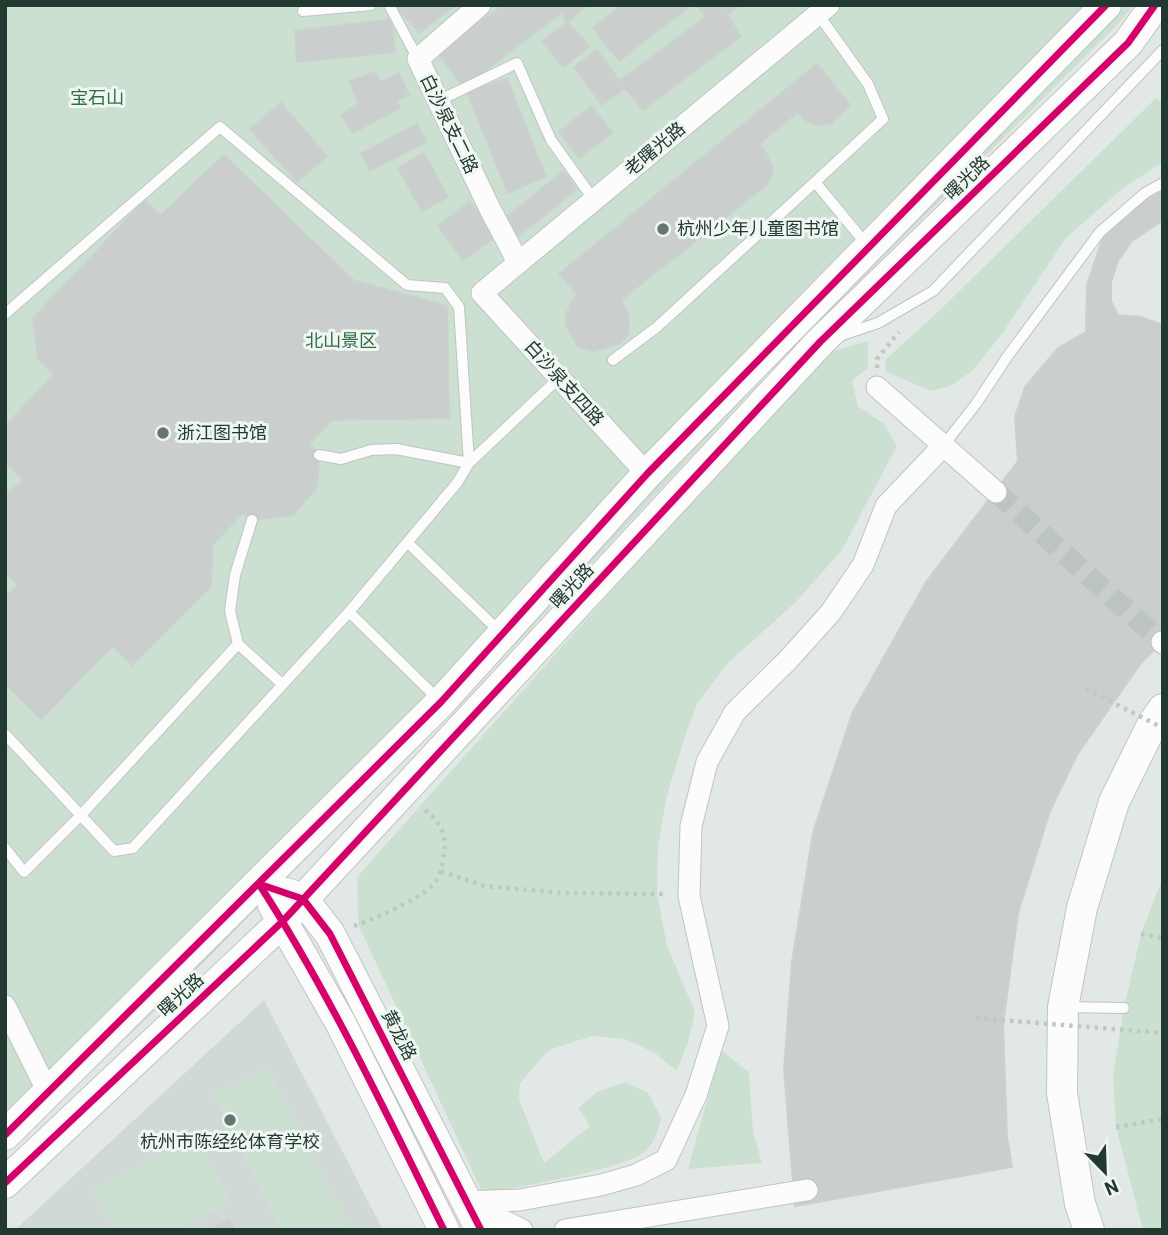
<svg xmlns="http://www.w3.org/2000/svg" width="1168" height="1235" font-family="Barlow,'Noto Sans SC',sans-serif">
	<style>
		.built { fill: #d0d9d5 }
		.green { fill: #cce0d2 }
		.building { fill: #cacfcd; stroke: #cbd1ce; stroke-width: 2 }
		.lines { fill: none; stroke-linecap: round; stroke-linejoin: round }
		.street-tunnel { stroke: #bcc5c1; stroke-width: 21; stroke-dasharray: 21 10; stroke-linecap: butt }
		.lane-casing { stroke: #bfc4c2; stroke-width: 12 }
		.street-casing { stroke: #bfc4c2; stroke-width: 23 }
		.secondary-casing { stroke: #bfc5c2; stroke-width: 32 }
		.path { stroke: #c0c8c4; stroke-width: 4.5; stroke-dasharray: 3.5 5; stroke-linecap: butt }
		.lane { stroke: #fbfcfb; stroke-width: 10 }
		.street { stroke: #fbfcfb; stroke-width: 21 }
		.secondary { stroke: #fbfcfb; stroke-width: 30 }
		.path-bridge { stroke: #c0c8c4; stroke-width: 4.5; stroke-dasharray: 3.5 5; stroke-linecap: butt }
		.cycleway-casing { stroke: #f0f7f3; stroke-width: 11 }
		.cycleway { stroke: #d6006c; stroke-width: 7 }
		.poi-dot { fill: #657671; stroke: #f0f7f3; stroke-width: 2.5 }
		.labels { text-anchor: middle; stroke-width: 6; stroke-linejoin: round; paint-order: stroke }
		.park-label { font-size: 18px; fill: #2f6e45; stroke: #f0f7f3 }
		.street-label { font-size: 18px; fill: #223932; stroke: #f0f7f3 }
		.poi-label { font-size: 18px; fill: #223932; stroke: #f0f7f3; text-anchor: start }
	</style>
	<rect width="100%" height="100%" fill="#e2e8e5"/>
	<path class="built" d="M264 1000 383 1230H15Z"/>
	<path class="green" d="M5 5H1133L1120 22 783 357 523 637 169 998 5 1150Z
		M1156 98 1163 103V162L1122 189 1066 238 1002 334 973 370 953 385 931 391 886 372 885 360 939 311Z
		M868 341V368L852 381 858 406 884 424 897 446 842 550 796 602 728 663 698 702 684 739 666 799 658 847 657 893 667 946 695 1012 688 1042 677 1071 655 1053 625 1039 592 1036 549 1050 520 1083 519 1099 544 1163 590 1126 578 1108 597 1092 625 1082 648 1093 661 1118C658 1131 655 1142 645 1151 625 1170 515 1187 483 1194L358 924 357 877 821 355Z
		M1163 877V1230H1143L1116 1127 1113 1076 1124 1008 1141 934Z
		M721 1050 749 1072 753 1133 762 1163 688 1169Z
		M268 1067 352 1230H282L213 1095Z
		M195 1135 231 1202 178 1230H112L91 1191Z"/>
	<path class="building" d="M395 5H455L419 33Z
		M504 5H557L562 12 464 87 438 53Z
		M557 5H588L567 22Z
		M622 5H691L619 61 593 28Z
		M697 5H740L727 15 721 6 706 17Z
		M721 6 741 36 643 110 619 81Z
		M391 19 395 52 297 62 295 31Z
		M567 22 590 46 563 67 542 41Z
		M597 50 625 88 602 105 574 67Z
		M817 64 850 105 832 123 817 126 806 121 798 112 759 144 766 153 771 164 773 173 768 184 621 300 629 315V333L621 343 594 351 578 347 566 326V315L572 300 578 295 559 274Z
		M375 72 380 82 399 73 409 95 397 101 400 108 353 133 341 115 358 103 350 81Z
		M507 78 546 177 508 193 467 93Z
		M281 103 327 156 297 182 250 129Z
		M592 106 613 133 579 158 559 132Z
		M417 124 426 142 370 171 361 154Z
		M424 153 448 197 422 211 398 168Z
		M224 155 353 280 447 306 449 418 332 420 309 444 319 455 317 487 293 515 252 520 243 513 213 544 211 586 132 665 113 646 41 719 5 683V598L18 585 5 572V496L23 480 8 464V423L54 375 38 359 33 318 145 200 160 216Z
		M563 171 577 189 517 237 503 220Z
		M1159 193H1163V220L1132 241 1118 261 1111 282V301L1118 315 1141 317 1163 325V641L1141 663 1077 755 1050 811 1018 913 1003 1025 1007 1137 1012 1167 795 1206 784 1070 792 962 813 833 852 714 926 582 1018 461 1015 417 1025 387 1058 348 1086 332 1087 285 1102 240 1118 221 1140 204Z
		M470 202 496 237 463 260 438 226Z
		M229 1220 235 1230H210Z"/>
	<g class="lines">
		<path class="street-tunnel" d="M996 492 1162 642"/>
		<defs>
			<path id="lane" d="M389 5 418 59
				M303 11 371 5
				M818 14 868 84 883 119 815 182 867 245
				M438 101 517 63 551 140 594 200
				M5 314 220 127 407 285 445 288 459 307 469 463 457 483 349 612 133 848 114 851 5 734
				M839 336 878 323 933 291 1163 50
				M613 360 657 327 815 182
				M943 446 976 404 1007 357 1100 232 1145 193 1163 183
				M319 455 341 459 371 450 396 449 469 463 559 378
				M408 543 501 633
				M349 612 439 700
				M238 644 230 611 235 575 252 520
				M5 848 24 872 81 815 238 644 282 684
				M1064 1007 1124 1008"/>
			<path id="street" d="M480 5 418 59 490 209 518 262
				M877 387 996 492
				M647 474 482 293 829 5
				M1162 642 1163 643
				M5 1006 49 1094
				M466 1202 520 1200 601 1185 636 1175 666 1160 696 1095 718 1026 689 896 691 826 707 762 735 712 788 660 831 612 863 565 886 506 943 446
				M468 1203 522 1230
				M565 1230 807 1190"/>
			<path id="secondary" d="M286 893 303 899 330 934 481 1230
				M273 905 340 1022 444 1230
				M5 1135 441 702 647 474 1106 5
				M5 1183 283 921 820 342 1128 43 1155 5
				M1089 1230 1080 1204 1062 1093 1063 1007 1082 908 1114 802 1153 723 1163 709"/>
		</defs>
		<use href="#lane" class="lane-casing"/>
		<use href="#street" class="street-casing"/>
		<use href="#secondary" class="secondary-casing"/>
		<path class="path" d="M877 368V359L899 332
			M441 871 484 886 564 893 667 894
			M354 926C378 917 414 902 433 885 439 878 442 869 443 860 448 835 442 824 423 808
			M1141 934 1163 938
			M1116 1127 1163 1119"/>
		<use href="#lane" class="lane"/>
		<use href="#street" class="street"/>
		<use href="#secondary" class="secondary"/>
		<path class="path-bridge" d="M1086 689 1163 728
			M976 1018 1163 1033"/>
		<defs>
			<path id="cycleway" d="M259 884 303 899 330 934 481 1230
				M259 884C330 994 386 1113 444 1230
				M5 1135 441 702 647 474 1106 5
				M5 1183 283 921 820 342 1128 43 1155 5"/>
		</defs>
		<use href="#cycleway" class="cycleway-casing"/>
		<use href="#cycleway" class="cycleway"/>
	</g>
	<g class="poi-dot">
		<circle cx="663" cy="229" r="7"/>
		<circle cx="163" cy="433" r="7"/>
		<circle cx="230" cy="1120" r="7"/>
	</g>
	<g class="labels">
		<g class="park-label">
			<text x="97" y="104">宝石山</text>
			<text x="341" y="347">北山景区</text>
		</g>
		<g class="street-label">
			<text transform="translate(449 124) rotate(64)" y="6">白沙泉支二路</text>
			<text transform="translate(655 149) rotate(-40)" y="6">老曙光路</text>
			<text transform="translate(967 178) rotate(-44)" y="6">曙光路</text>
			<text transform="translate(564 383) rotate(48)" y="6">白沙泉支四路</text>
			<text transform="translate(572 586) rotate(-47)" y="6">曙光路</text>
			<text transform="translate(181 995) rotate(-43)" y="6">曙光路</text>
			<text transform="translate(399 1035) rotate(63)" y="6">黄龙路</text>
		</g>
		<g class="poi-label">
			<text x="677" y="235">杭州少年儿童图书馆</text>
			<text x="177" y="439">浙江图书馆</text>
			<text x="230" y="1148" text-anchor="middle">杭州市陈经纶体育学校</text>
		</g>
	</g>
	<rect width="1168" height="1235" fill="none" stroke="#223932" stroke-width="14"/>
	<g transform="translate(1105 1172) rotate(157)" stroke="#f0f7f3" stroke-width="5" paint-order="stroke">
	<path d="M0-5L12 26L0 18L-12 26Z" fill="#223932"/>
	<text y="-10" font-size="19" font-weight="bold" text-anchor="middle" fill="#223932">N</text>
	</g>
</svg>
